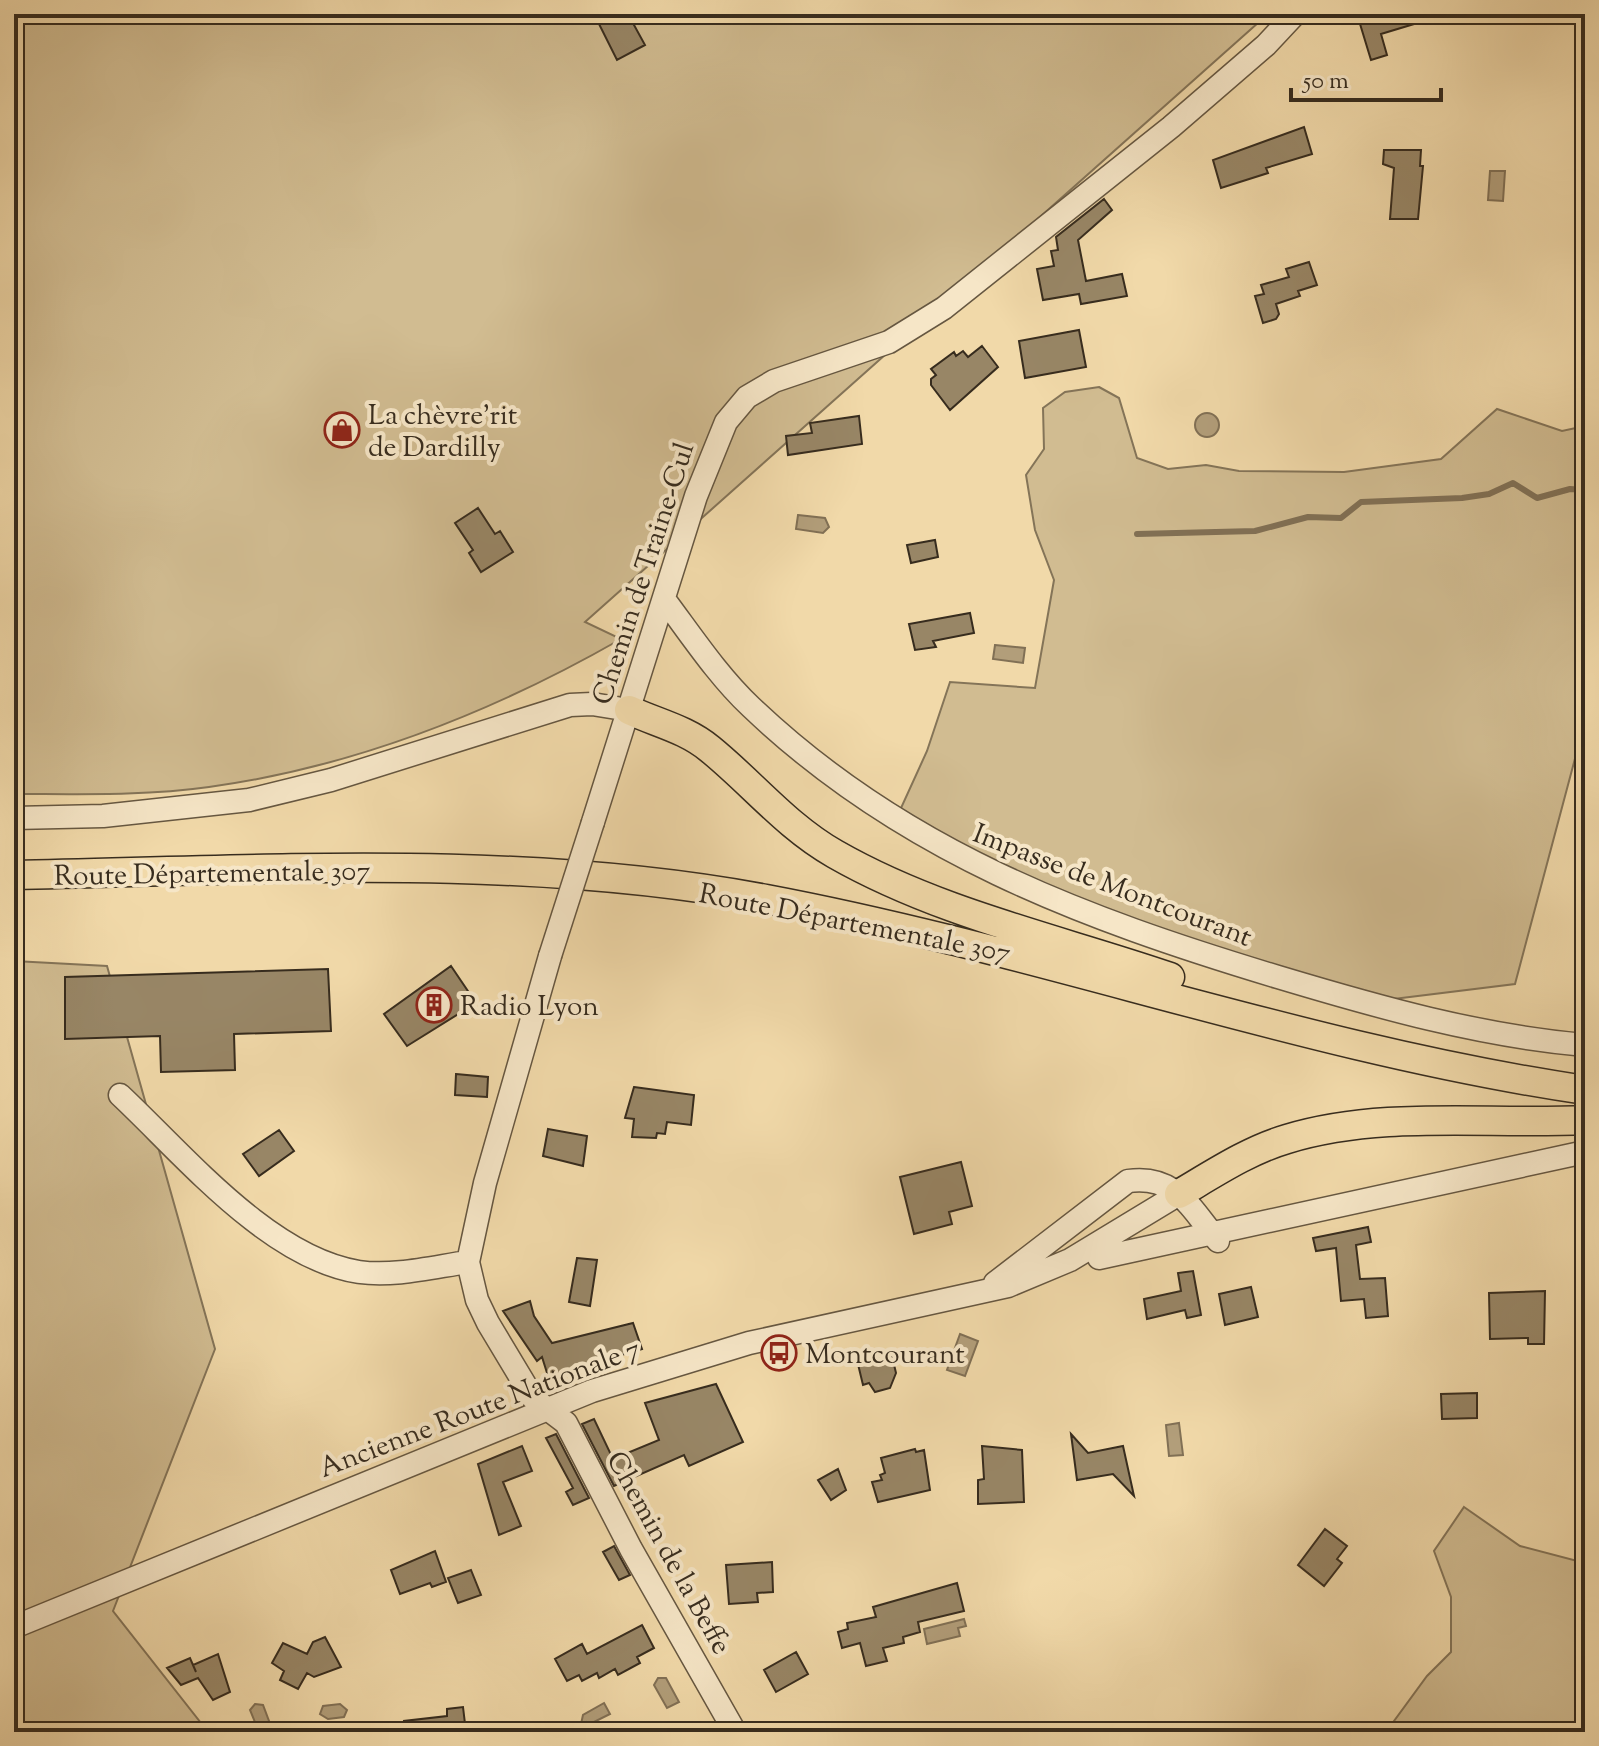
<svg xmlns="http://www.w3.org/2000/svg" width="1599" height="1746" font-family="'Sorts Mill Goudy',serif">
	<style>
		.green { fill: #d1bc91; stroke: #847458; stroke-width: 2 }
		.water { fill: #b29e7a; stroke: #817055; stroke-width: 2 }
		.lines { fill: none; stroke-linecap: round; stroke-linejoin: round }
		.stream { stroke: #817055; stroke-width: 6 }
		.building { fill: #988666; stroke: #372c1e; stroke-width: 2 }
		.minor-casing { stroke: #665741; stroke-width: 25 }
		.major-casing { stroke: #372c1e; stroke-width: 31 }
		.minor { stroke: #f6e6c7; stroke-width: 22 }
		.major { stroke: #f1d9a9; stroke-width: 28 }
		.minor-bridge-casing { stroke: #665741; stroke-width: 25; stroke-linecap: butt }
		.minor-bridge { stroke: #f6e6c7; stroke-width: 22 }
		.labels { text-anchor: middle; stroke-width: 8; stroke-linejoin: round; paint-order: stroke }
		.poi-label { font-size: 28px; fill: #372c1e; stroke: #f6e6c7; text-anchor: start }
		.street-label { font-size: 28px; fill: #372c1e; stroke: #f6e6c7 }
	</style>
	<rect width="100%" height="100%" fill="#f1d9a9"/>
	<filter id="stains"><feTurbulence type="fractalNoise" baseFrequency=".0025" numOctaves="4"/><feColorMatrix values="0 0 0 0 .2 0 0 0 0 .09 0 0 0 0 .02 0 0 0 .5 -.17"/></filter>
	<radialGradient id="worn" r=".72"><stop offset=".6" stop-color="#630" stop-opacity="0"/><stop offset="1" stop-color="#630" stop-opacity=".3"/></radialGradient>
	<path class="green" d="M14 14H1268L585 622 621 639C495 711 354 767 209 787 145 796 79 794 14 794Z
		M1099 387 1119 398 1137 458 1168 469 1206 465 1239 471 1344 472 1441 459 1497 409 1562 431 1585 426V721L1515 984 1361 1003 1141 932 896 819 927 751 950 682 1035 688 1054 580 1035 530 1026 475 1044 449 1043 408 1065 392Z
		M14 961 107 966 215 1349 113 1611 208 1732H14Z
		M1464 1507 1520 1546 1585 1563V1732H1386L1427 1676 1451 1652V1597L1434 1551Z"/>
	<path class="water" d="M1490 171H1505L1503 201 1488 200Z
		M1195 425a12 12 0 1 1 24 0a12 12 0 1 1-24 0Z
		M798 515 825 518 829 527 823 533 796 529Z
		M995 645 1025 648 1023 663 993 659Z
		M960 1334 978 1341 965 1376 947 1370Z
		M1179 1423 1183 1455 1169 1456 1166 1425Z
		M964 1619 966 1626 958 1628 960 1636 927 1644 924 1629Z
		M658 1678H666L679 1702 667 1708 654 1685Z
		M604 1703 610 1714 588 1725 586 1722 581 1724 583 1715Z
		M255 1704 263 1705 272 1729 259 1732 250 1710Z
		M340 1704 347 1710 344 1717 328 1719 320 1714 323 1706Z"/>
	<g class="lines">
		<path class="stream" d="M1137 534 1255 531 1308 517 1341 518 1361 502 1462 498 1489 494 1513 483 1537 498 1570 489 1585 490"/>
	</g>
	<path class="building" d="M619 14H628L645 45 617 60 599 24Z
		M1357 14H1433L1434 18 1381 34 1387 55 1371 60Z
		M1304 127 1312 154 1266 168 1268 173 1221 188 1213 160Z
		M1384 150H1421L1420 166H1423L1418 219H1390L1394 168 1383 164Z
		M1104 199 1112 210 1078 240 1086 281 1122 274 1127 296 1081 304 1079 294 1043 300 1037 269 1054 266 1051 251 1058 250 1056 237Z
		M1309 262 1317 285 1298 291 1300 296 1276 304 1279 314 1276 319 1263 323 1255 296 1264 294 1261 285 1289 277 1286 269Z
		M1079 330 1086 367 1025 378 1019 341Z
		M982 346 998 367 950 410 931 385V379L936 375 931 369 954 352 956 356 963 351 968 357Z
		M859 416 862 444 788 455 786 436 812 433 810 423Z
		M478 508 495 534 500 531 513 552 481 572 469 553 473 550 455 523Z
		M935 540 938 557 911 563 907 545Z
		M970 613 974 633 933 641 936 647 915 650 909 624Z
		M451 966 476 1003 407 1046 384 1014Z
		M328 969 331 1031 234 1034 235 1070 161 1072 160 1036 65 1039V977Z
		M456 1074 488 1077 487 1097 455 1095Z
		M634 1087 694 1095 691 1125 667 1122 665 1134 657 1133 656 1138 632 1137 634 1119 625 1118Z
		M548 1129 587 1136 583 1166 543 1156Z
		M279 1130 294 1151 259 1176 243 1154Z
		M961 1162 972 1206 949 1212 952 1224 914 1234 900 1177Z
		M1368 1227 1371 1242 1356 1245 1360 1279 1385 1278 1388 1316 1366 1318 1364 1299 1341 1301 1336 1248 1316 1251 1313 1238Z
		M577 1258 597 1260 590 1306 569 1302Z
		M1193 1271 1201 1315 1187 1318 1185 1310 1147 1319 1144 1299 1181 1291 1178 1273Z
		M1251 1287 1258 1317 1225 1325 1219 1294Z
		M1545 1291 1544 1344H1528V1338L1490 1339 1489 1293Z
		M530 1301 534 1316 552 1343 633 1323 642 1349 548 1376 542 1357 537 1361 503 1311Z
		M891 1352 896 1373 890 1388 875 1392 869 1383 863 1385 857 1360Z
		M716 1384 743 1442 689 1466 684 1455 614 1486 582 1424 594 1419 613 1459 659 1440 645 1403Z
		M1477 1393V1418L1442 1419 1441 1394Z
		M556 1434 589 1498 573 1505 566 1492 573 1488 546 1438Z
		M1071 1434 1088 1453 1123 1446 1134 1496 1113 1474 1077 1480Z
		M522 1446 532 1471 503 1482 521 1526 499 1535 478 1464Z
		M982 1446 1022 1450 1024 1502 978 1504V1480L984 1479Z
		M915 1449 916 1452 924 1450 930 1490 878 1502 872 1482 882 1480 880 1475 885 1473 881 1458Z
		M838 1469 846 1490 831 1500 818 1480Z
		M1325 1529 1347 1546 1337 1559 1342 1563 1324 1586 1298 1565Z
		M614 1546 630 1575 619 1580 603 1552Z
		M435 1551 446 1582 432 1587 430 1583 400 1594 391 1570Z
		M772 1562 773 1592 757 1593 758 1602 729 1604 726 1565Z
		M471 1570 481 1595 458 1603 448 1578Z
		M957 1583 964 1611 918 1622 920 1632 903 1637 904 1643 883 1648 887 1661 866 1666 860 1643 842 1648 838 1632 848 1629 847 1623 876 1617 873 1607Z
		M642 1625 654 1648 637 1657 640 1663 618 1675 615 1669 599 1678 597 1673 582 1681 579 1675 567 1681 555 1659 582 1644 587 1654Z
		M325 1637 341 1667 314 1677 307 1673 298 1689 280 1680 284 1671 272 1663 283 1643 307 1654 313 1642Z
		M796 1652 808 1674 776 1692 764 1670Z
		M218 1654 230 1692 213 1700 198 1678 181 1685 167 1668 190 1658 196 1672 193 1665Z
		M463 1707 466 1732H405L404 1721 447 1716V1709Z"/>
	<g class="lines">
		<defs>
			<path id="minor" d="M664 599C691 635 718 676 751 707 902 851 1082 918 1278 977 1378 1007 1480 1036 1585 1045
				M14 818 103 816 249 800 331 780 570 705 592 704 629 710
				M593 822 696 496 726 422 747 397 774 381 889 342 944 308 1171 127 1266 45 1295 14
				M550 956 485 1183 468 1262 477 1300 488 1323 533 1398 566 1423 631 1549 735 1732
				M120 1095C184 1155 269 1258 359 1272 394 1277 433 1267 468 1262
				M1099 1258 1585 1152
				M995 1283 1128 1181C1176 1174 1191 1209 1218 1241
				M14 1627 592 1391 749 1343 1008 1286 1070 1260 1179 1194"/>
			<path id="major" d="M629 710C657 723 686 729 710 749 753 784 786 826 835 854 938 913 1059 939 1170 977
				M14 875C262 870 521 853 766 899 1042 951 1307 1049 1585 1090
				M1179 1194C1213 1174 1249 1150 1287 1139 1383 1110 1487 1125 1585 1120"/>
		</defs>
		<use href="#minor" class="minor-casing"/>
		<use href="#major" class="major-casing"/>
		<use href="#minor" class="minor"/>
		<use href="#major" class="major"/>
		<defs>
			<path id="minor-bridge" d="M550 956 593 822"/>
		</defs>
		<use href="#minor-bridge" class="minor-bridge-casing"/>
		<use href="#minor-bridge" class="minor-bridge"/>
	</g>
	<defs>
		<symbol id="shop-ring" viewBox="-11 -11 22 22"><circle r="9.5" fill="#f6e6c7" stroke="#8f2418" stroke-width="1.5"/><path d="M-5-2.5h2.3a2.7 3.5 0 0 1 5.4 0H5L5.5 6h-11ZM-1.5-2.5h3a1.5 2.3 0 0 0-3 0Z" fill="#8f2418"/></symbol>
		<symbol id="building-ring" viewBox="-11 -11 22 22"><circle r="9.5" fill="#f6e6c7" stroke="#8f2418" stroke-width="1.5"/><path d="M-4-6H4V6H1V3H-1V6H-4ZM-2.5-4.3h1.7v1.8h-1.7ZM.8-4.3h1.7v1.8H.8ZM-2.5-1h1.7V.8h-1.7ZM.8-1h1.7V.8H.8Z" fill="#8f2418"/></symbol>
		<symbol id="bus-ring" viewBox="-11 -11 22 22"><circle r="9.5" fill="#f6e6c7" stroke="#8f2418" stroke-width="1.5"/><path d="M-5-6H5V4H4V6H2V4H-2V6H-4V4H-5ZM-3.5-4V0h7V-4ZM-3.5 1.2v1.5H-2V1.2ZM2 1.2v1.5H3.5V1.2Z" fill="#8f2418"/></symbol>
	</defs>
	<g fill-rule="evenodd">
		<use href="#shop-ring" x="322" y="410" width="40" height="40"/>
		<use href="#building-ring" x="414" y="985" width="40" height="40"/>
		<use href="#bus-ring" x="759" y="1333" width="40" height="40"/>
	</g>
	<g class="labels">
		<g class="poi-label">
			<text x="368" y="424">La chèvre'rit<tspan x="368" dy="32">de Dardilly</tspan></text>
			<text x="460" y="1015">Radio Lyon</text>
			<text x="805" y="1363">Montcourant</text>
		</g>
		<g class="street-label">
			<text transform="translate(642 573) rotate(-72)" y="10">Chemin de Traine-Cul</text>
			<text transform="translate(212 872) rotate(-1)" y="10">Route Départementale 307</text>
			<text transform="translate(1113 884) rotate(21)" y="10">Impasse de Montcourant</text>
			<text transform="translate(855 922) rotate(11)" y="10">Route Départementale 307</text>
			<text transform="translate(479 1407) rotate(-21)" y="10">Ancienne Route Nationale 7</text>
			<text transform="translate(670 1552) rotate(61)" y="10">Chemin de la Beffe</text>
		</g>
	</g>
	<rect width="1599" height="1746" fill="none" stroke="#f1d9a9" stroke-width="48"/>
	<rect x="16" y="16" width="1567" height="1714" fill="none" stroke="#372c1e" stroke-width="4"/>
	<rect x="24" y="24" width="1551" height="1698" fill="none" stroke="#372c1e" stroke-width="2"/>
	<path d="M1291 88v12h150v-12" fill="none" stroke="#372c1e" stroke-width="4"/>
	<text x="1303" y="88" font-size="24" fill="#372c1e" stroke="#f6e6c7" stroke-width="6" paint-order="stroke">50 m</text>
	<rect width="100%" height="100%" filter="url(#stains)"/>
	<rect width="100%" height="100%" fill="url(#worn)"/>
</svg>
